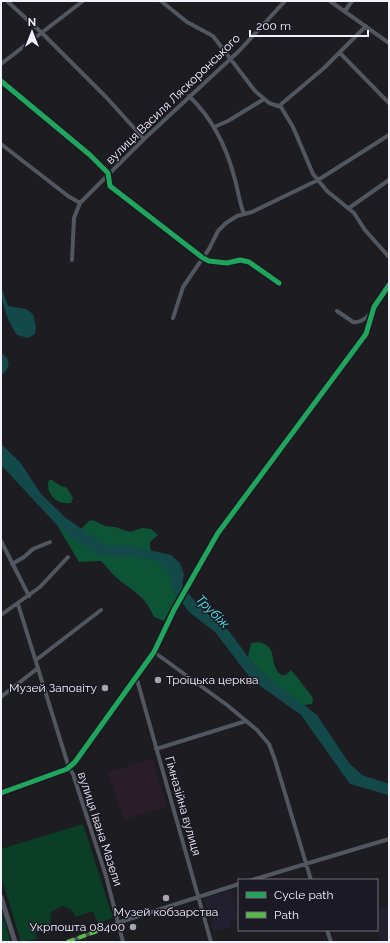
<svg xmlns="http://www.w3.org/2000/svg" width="390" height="943" font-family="Raleway,sans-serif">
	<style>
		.built { fill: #221f2e }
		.education { fill: #281d28 }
		.green { fill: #0a3e26 }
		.forest { fill: #0c5435 }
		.water { fill: #134949 }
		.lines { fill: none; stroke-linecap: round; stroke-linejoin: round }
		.pedestrian { stroke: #52565e; stroke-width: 3 }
		.minor { stroke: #52565e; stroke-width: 4 }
		.tertiary { stroke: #52565e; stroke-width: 5 }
		.quiet { stroke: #58b947; stroke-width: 4; stroke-dasharray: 8 4; stroke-linecap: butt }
		.cycleway-casing { stroke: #1b1924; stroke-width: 8 }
		.cycleway { stroke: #20a55d; stroke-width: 5 }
		.poi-dot { fill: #a7a6ad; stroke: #1b1924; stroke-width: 1.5 }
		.labels { text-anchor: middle; stroke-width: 3; stroke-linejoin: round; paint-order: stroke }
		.street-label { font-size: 12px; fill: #f2f0f8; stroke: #1b1924 }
		.poi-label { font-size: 12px; fill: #f2f0f8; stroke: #1b1924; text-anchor: end }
		.water-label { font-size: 13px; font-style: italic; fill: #4ee9e9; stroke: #1b1924 }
	</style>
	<rect width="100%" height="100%" fill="#1c1c21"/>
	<path class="built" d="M231 890 239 919 231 921 232 927 214 932 204 898Z
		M389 906V942H381L376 930 377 911Z"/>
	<path class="education" d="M152 758 167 806 124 820 108 772Z"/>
	<path class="green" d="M83 824 113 918 98 923 93 911 76 917 72 910 62 906 51 912 50 927 35 933 37 939 21 942 1 876V849Z
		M1 913H2L11 942H1Z"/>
	<path class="forest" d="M50 479 61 486 67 488 73 498 71 503C67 503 61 503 58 501 50 498 45 485 50 479Z
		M93 520 105 526 115 527 130 532 142 528 151 529 158 535 150 542C150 564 160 558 167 570 172 579 173 589 178 597L164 621 154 617C146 597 134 592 118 579 112 574 107 567 101 561L79 562 57 525 81 529 89 521Z
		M259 642C280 648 267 662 281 675H286L291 670C299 679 306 689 313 698L312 704 303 705 257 669 248 657 251 643Z"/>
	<path class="water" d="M1 286 8 306 26 309 33 314 36 327 35 334 28 338 17 335C7 320 1 303 1 286Z
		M1 353C12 359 10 370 1 375Z
		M1 444 20 462 41 494 66 518 105 545 132 546 171 555 180 563 184 574 182 584 192 598 213 619 229 631 257 669 317 715 349 763 362 775 389 784V795L350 784 301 715 251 679 215 632 189 612 176 594 166 569 155 560 136 557 101 556 69 536 57 525 1 465Z"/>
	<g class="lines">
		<path class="pedestrian" d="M67 942 103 929"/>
		<path class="minor" d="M7 1 42 33 106 97 144 139
			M161 1 187 22 213 36 255 91 269 103 281 107 293 127 313 174 327 191 354 213 365 230 389 257
			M330 1 389 43
			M345 11 352 1
			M340 53 389 103
			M1 64 83 1
			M1 81 90 155 108 173 110 186 203 258 209 261 227 263 240 260 249 262 279 283
			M189 96C211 117 226 146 234 176 238 189 239 202 244 214
			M279 106 324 68 366 26
			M214 127 228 121 264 99
			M1 144 68 196 80 203
			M349 208 389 180
			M72 260 74 218 80 203 144 139 239 51 285 1
			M337 311 353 322C369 325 381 296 389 285
			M173 318 183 287 209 249 218 231 226 223 237 216 252 212 318 180 389 135
			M1 541 29 596
			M12 564 24 557 33 549 50 542
			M18 604 69 768 73 774 106 876 123 942
			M1 615 40 587 68 557
			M154 652 227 705 257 730 269 744 275 760 311 880
			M36 660 101 610
			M136 676 211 942
			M1 697 38 668
			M156 749 246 721
			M1 793 64 770 72 765 154 652 174 610
			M252 880 389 839
			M117 923 239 884
			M327 930 331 942"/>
		<path class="tertiary" d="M1 897 15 942"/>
		<path class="quiet" d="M67 942 103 929"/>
		<defs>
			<path id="cycleway" d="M1 81 90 155 108 173 110 186 203 258 209 261 227 263 240 260 249 262 279 283
				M1 793 67 769 75 762 154 652 174 610 218 533 366 334 374 307 389 285"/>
		</defs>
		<use href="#cycleway" class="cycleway-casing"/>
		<use href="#cycleway" class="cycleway"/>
	</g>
	<g class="poi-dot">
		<circle cx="158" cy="680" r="4"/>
		<circle cx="105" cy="688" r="4"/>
		<circle cx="166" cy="898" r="4"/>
		<circle cx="133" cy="927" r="4"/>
	</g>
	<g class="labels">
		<g class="street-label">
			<text transform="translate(173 99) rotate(-44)" y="4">вулиця Василя Ляскоронського</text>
			<text transform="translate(183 806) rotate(74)" y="4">Гімназійна вулиця</text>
			<text transform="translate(100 829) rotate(72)" y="4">вулиця Івана Мазепи</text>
		</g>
		<g class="poi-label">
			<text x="166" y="684" text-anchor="start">Троїцька церква</text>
			<text x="97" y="692">Музей Заповіту</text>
			<text x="166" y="916" text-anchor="middle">Музей кобзарства</text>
			<text x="125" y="931">Укрпошта 08400</text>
		</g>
		<g class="water-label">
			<text transform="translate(213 611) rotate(45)" y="5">Трубіж</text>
		</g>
	</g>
	<rect width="390" height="943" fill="none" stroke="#f2f0f8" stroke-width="4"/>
	<rect x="238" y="879" width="140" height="52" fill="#1b1924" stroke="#716f79"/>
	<rect x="246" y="892" width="20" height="6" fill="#20a55d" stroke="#716f79"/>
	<text x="274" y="899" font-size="12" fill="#f2f0f8">Cycle path</text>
	<rect x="246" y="912" width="20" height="6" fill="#58b947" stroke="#716f79"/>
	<text x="274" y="919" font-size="12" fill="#f2f0f8">Path</text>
	<g transform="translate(32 32)" stroke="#1b1924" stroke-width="3" paint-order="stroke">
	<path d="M0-3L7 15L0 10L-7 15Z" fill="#f2f0f8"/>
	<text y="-6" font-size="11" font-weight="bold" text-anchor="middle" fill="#f2f0f8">N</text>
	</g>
	<path d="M250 30v6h118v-6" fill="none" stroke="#f2f0f8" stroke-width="2"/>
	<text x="256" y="30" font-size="12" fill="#f2f0f8" stroke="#1b1924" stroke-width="3" paint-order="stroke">200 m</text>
</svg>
